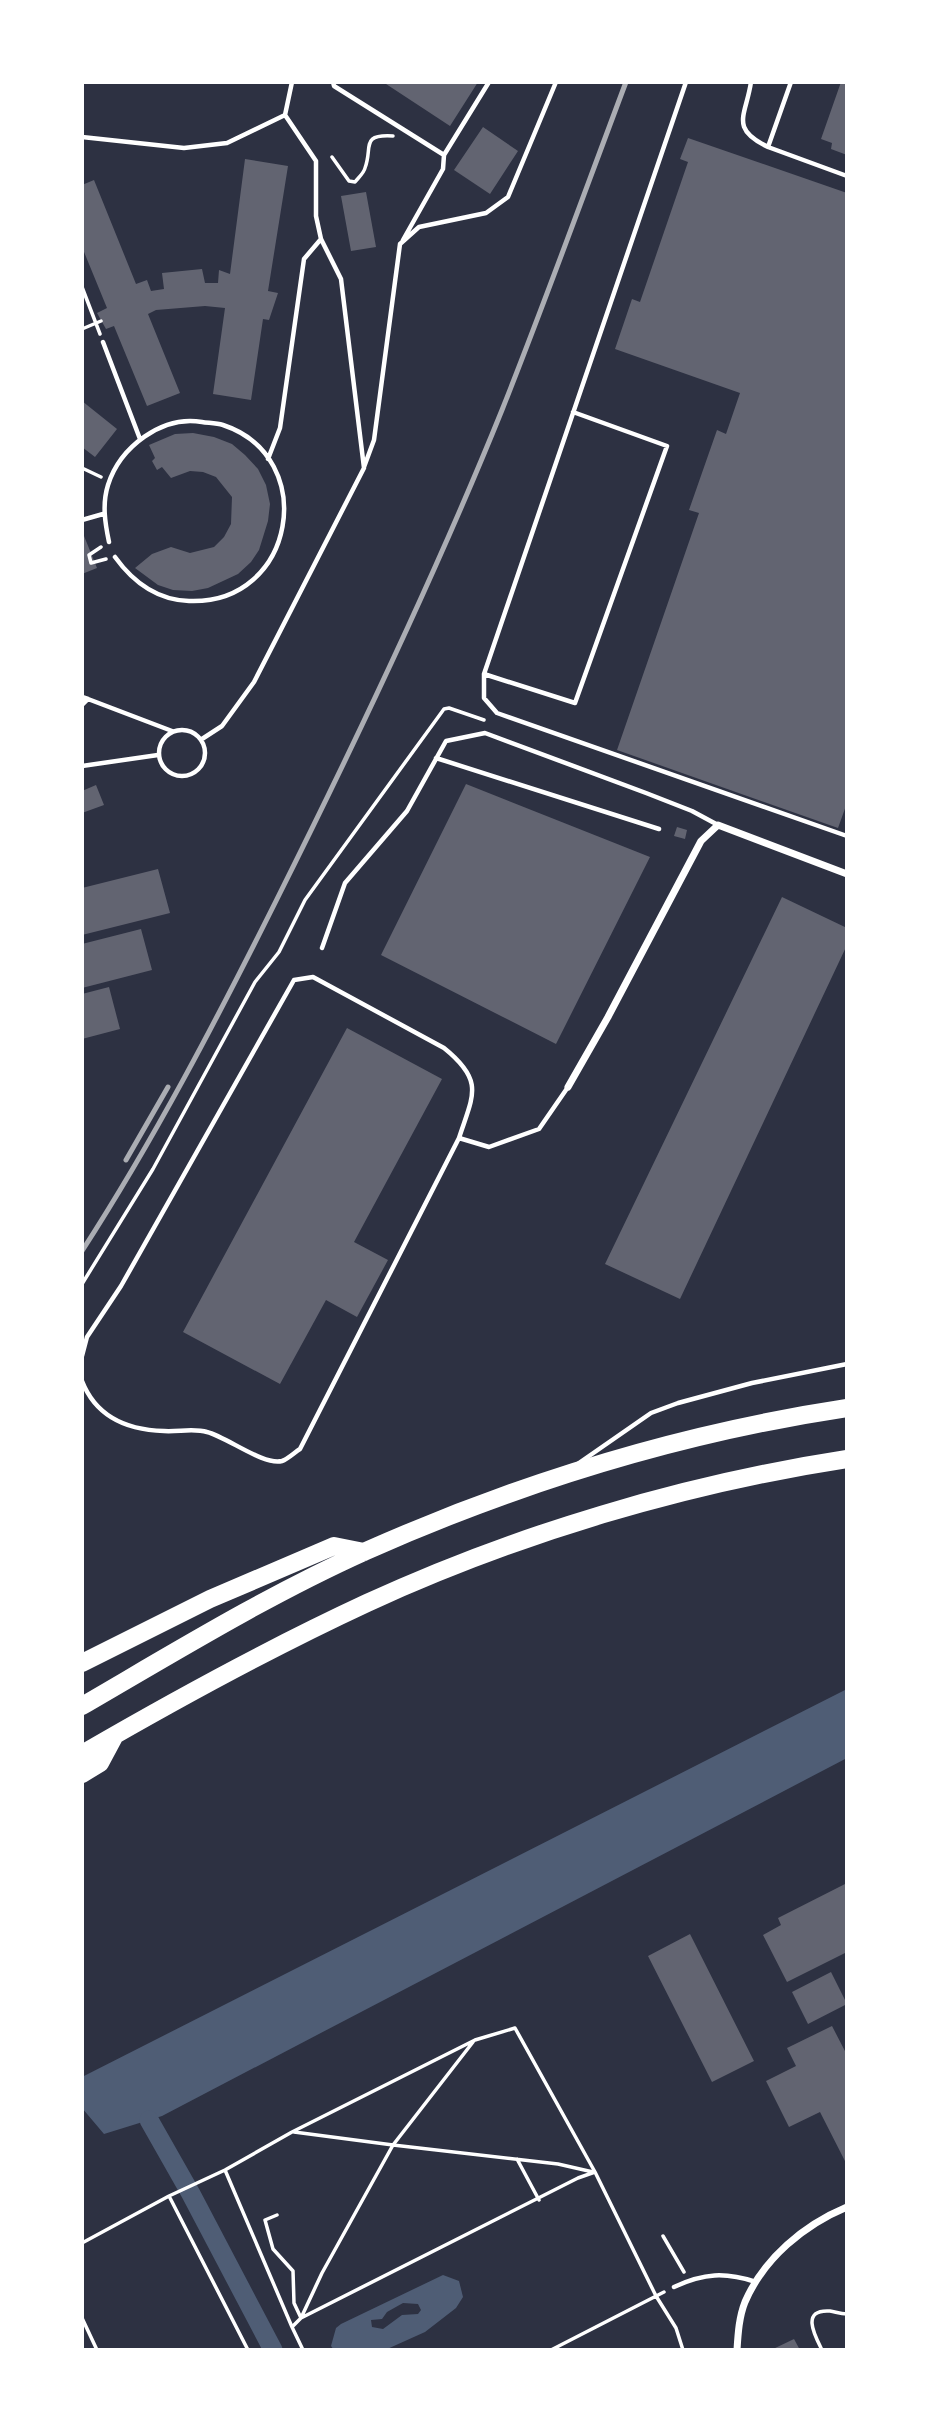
<svg xmlns="http://www.w3.org/2000/svg" width="929" height="2432" font-family="'PT Sans',sans-serif">
	<style>
		.water { fill: #4f5d75; fill-rule: evenodd }
		.lines { fill: none; stroke-linecap: round; stroke-linejoin: round }
		.canal { stroke: #4f5d75; stroke-width: 19 }
		.building { fill: #626471 }
		.path { stroke: #fff; stroke-width: 3.5 }
		.service { stroke: #fff; stroke-width: 4.5 }
		.minor { stroke: #fff; stroke-width: 7 }
		.motorway { stroke: #fff; stroke-width: 18 }
		.rail { stroke: #abadb3; stroke-width: 5 }
	</style>
	<rect width="100%" height="100%" fill="#2d3142"/>
	<path class="water" d="M847 1689V1758L162 2116 104 2134 82 2108V2077Z
		M443 2275 459 2281 463 2297 456 2308 425 2332 385 2350H334L331 2346 336 2328 341 2324ZM403 2303 418 2304 421 2310 418 2314 402 2315 383 2329 372 2327 371 2320 382 2319 387 2312Z"/>
	<g class="lines">
		<path class="canal" d="M149 2120 191 2194 273 2350"/>
	</g>
	<path class="building" d="M383 82H478L450 126Z
		M841 82H847V155L831 149 832 143 821 139Z
		M483 127 518 151 490 194 454 170Z
		M688 138 847 193V803L838 828 617 750 699 513 689 510 717 430 726 434 740 393 615 349 632 299 640 302 688 162 680 159Z
		M245 159 288 166 268 291 278 293 269 320 263 319 251 400 213 394 225 308 205 306 156 310 148 314 180 393 147 406 114 326 106 329 97 313 107 308 82 247V185L94 180 136 284 147 280 151 291 164 289 162 273 202 269 205 283H218L219 270 230 274Z
		M366 192 376 247 351 251 341 196Z
		M82 401 117 429 95 457 82 447Z
		M193 433 214 437 232 444 245 455 258 469 266 485 270 504 268 521 259 550 251 562 238 574 208 588 192 591 173 590 158 585 135 568 152 554 171 547 190 553 214 547 224 537 231 524 232 497 216 477 203 472 190 471 171 478 162 467 157 470 152 461 155 458 149 445 175 434Z
		M82 531 97 568 82 574Z
		M466 784 650 857 556 1044 381 955Z
		M96 785 104 805 82 813V791Z
		M677 827 687 830 685 839 674 836Z
		M158 869 170 913 82 935V888Z
		M782 897 847 928V945L680 1299 605 1264Z
		M141 929 152 970 82 988V944Z
		M109 987 120 1029 82 1039V994Z
		M347 1028 442 1079 354 1242 388 1260 357 1317 326 1300 280 1384 183 1332Z
		M847 1883V1952L787 1982 763 1935 781 1925 778 1918Z
		M690 1934 754 2061 712 2082 648 1956Z
		M831 1972 847 2004 808 2024 792 1992Z
		M832 2026 847 2055V2165L820 2112 789 2127 766 2081 796 2066 787 2048Z
		M794 2339 800 2350H771Z"/>
	<g class="lines">
		<path class="path" d="M332 157 349 181 355 182C358 178 364 173 365 168 373 147 360 134 393 136
			M82 287 100 334
			M82 329 101 321
			M82 468 101 477
			M101 547 89 555 91 563 106 559
			M82 1284 153 1169 255 982 279 952 305 900 444 709 449 708 484 720
			M294 2132 393 2145 473 2042
			M517 2159 539 2200
			M225 2170 292 2327
			M169 2196 248 2350
			M277 2215 265 2220 273 2249 293 2271 294 2303 301 2318
			M663 2236 684 2272
			M82 2243 169 2196 225 2170 292 2132 475 2040 515 2028 595 2172
			M82 2318 97 2350
			M301 2318 322 2273 393 2145 558 2164 593 2172
			M303 2350 292 2327 301 2318 578 2178 595 2172 656 2296 676 2328 683 2350
			M551 2350 664 2292
			M822 2350C815 2336 800 2309 830 2311 836 2312 840 2314 847 2314"/>
		<path class="service" d="M333 82 334 86 444 155
			M686 82 484 674V698L497 713 847 836
			M751 82C746 116 729 128 768 147
			M791 82 768 147 847 176
			M82 137 184 148 227 143 285 115
			M403 240 443 169 444 155 489 82
			M103 342 140 439
			M268 459 280 428 304 259 321 239
			M364 467 374 440 400 244 419 227 486 213 508 197 556 82
			M82 520 103 514
			M109 542C105 523 102 504 108 485 120 447 162 415 202 422 208 423 216 423 223 425 320 457 296 605 189 601 158 600 133 582 115 557
			M484 674 575 703 667 446 573 412
			M82 697 88 699 82 705
			M88 699 172 731
			M159 753a23 23 0 1 1 46 0a23 23 0 1 1-46 0Z
			M202 739 222 726 254 682 364 468 341 279 321 239 316 216V161L285 115 292 82
			M436 758 659 829
			M82 766 158 755
			M322 948 345 883 407 811 446 741 485 733 646 793 692 811 718 825
			M459 1138 489 1147 539 1129 568 1087
			M82 1356 87 1337 121 1286 294 980 313 977 444 1048C485 1081 473 1095 459 1138L300 1449C295 1452 288 1459 282 1461 264 1466 227 1437 207 1432 194 1428 178 1432 164 1431 127 1430 96 1417 82 1381
			M579 1463 651 1413 678 1403 752 1383 847 1364
			M674 2287C704 2273 725 2272 756 2282"/>
		<path class="minor" d="M568 1087 608 1017 701 841 718 825 847 874
			M737 2350C738 2334 739 2317 745 2302 764 2258 804 2225 847 2207"/>
		<path class="motorway" d="M82 1663 210 1599 334 1546 364 1552
			M82 1706C175 1652 268 1595 366 1551 519 1483 681 1433 847 1408
			M82 1754C175 1700 270 1648 367 1603 517 1534 684 1484 847 1459
			M82 1774 100 1763 115 1735"/>
		<path class="rail" d="M126 1160 168 1087
			M82 1251C155 1138 217 1019 277 899 357 739 435 576 502 410 545 302 585 191 626 82"/>
	</g>
	<rect width="929" height="2432" fill="none" stroke="#ffffff" stroke-width="168"/>
</svg>
